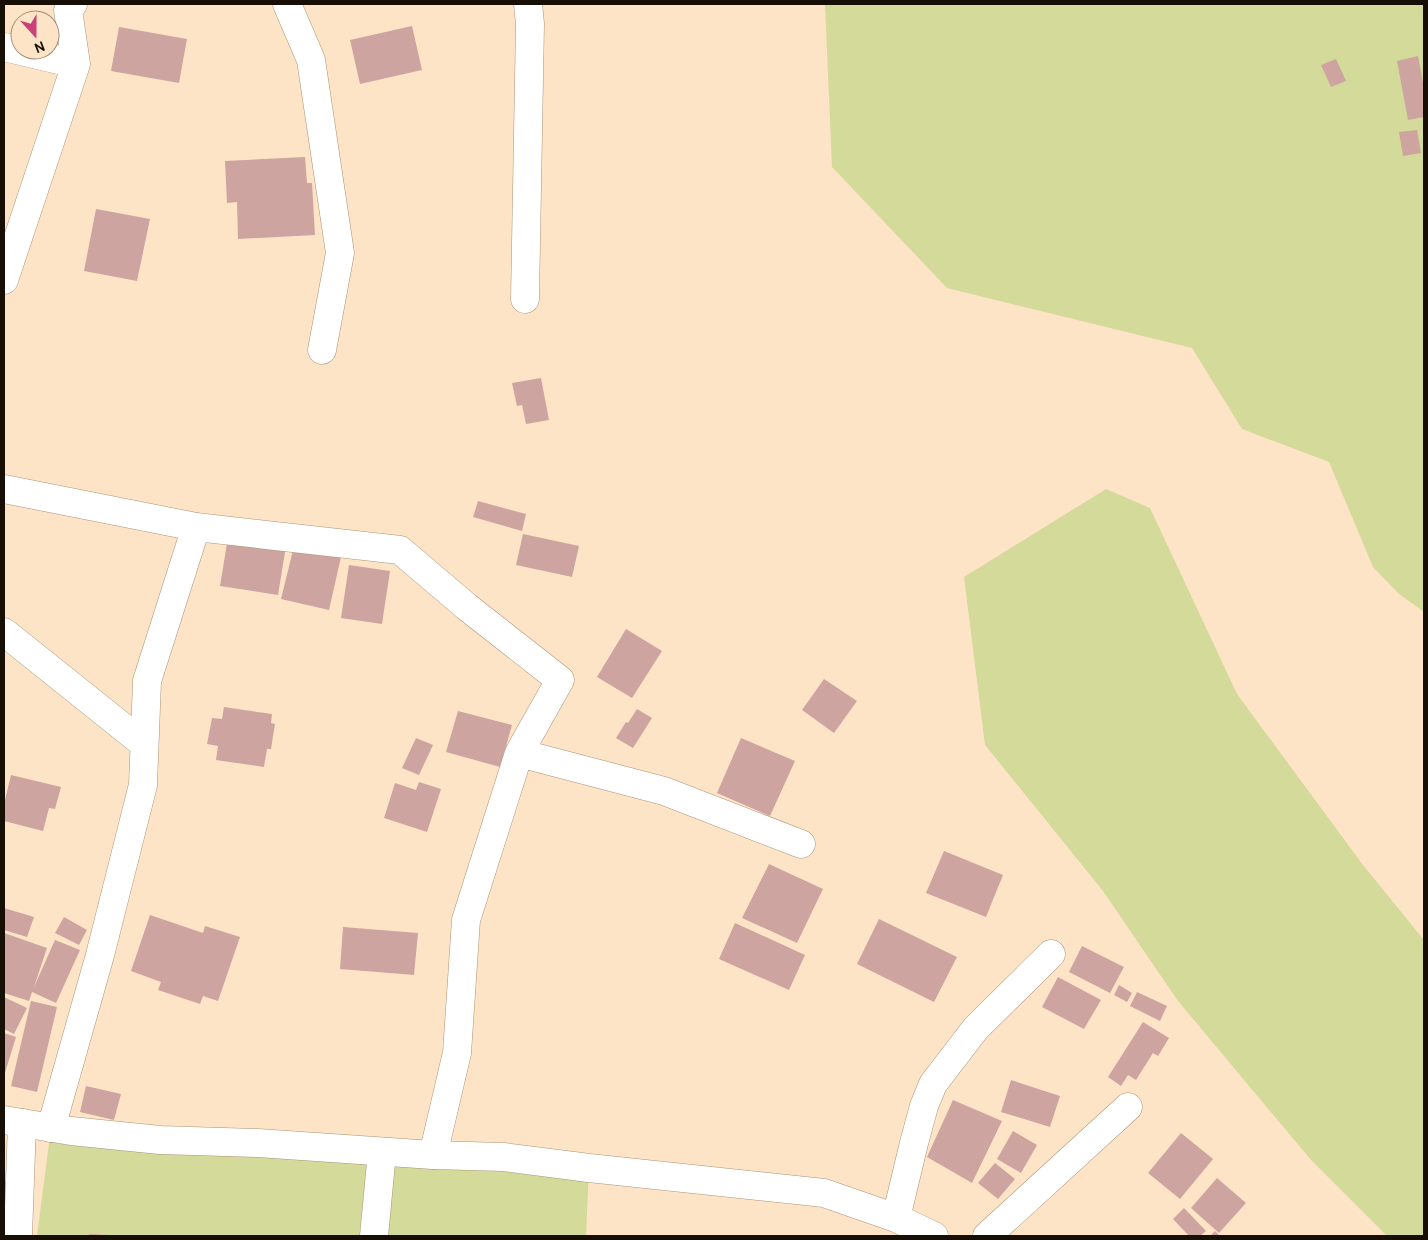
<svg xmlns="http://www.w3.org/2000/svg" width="1428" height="1240" font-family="Cabin,sans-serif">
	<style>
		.green { fill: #d4da99 }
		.building { fill: #cda4a0 }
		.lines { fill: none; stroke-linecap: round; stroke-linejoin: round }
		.minor-casing { stroke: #ac9377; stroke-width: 29 }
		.tertiary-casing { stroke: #ac9377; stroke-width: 29 }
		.minor { stroke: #fff; stroke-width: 28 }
		.tertiary { stroke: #fff; stroke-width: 28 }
	</style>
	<rect width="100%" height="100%" fill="#fee4c6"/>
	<path class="green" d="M825 4H1424V612L1399 594 1373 567 1329 462 1242 429 1192 348 947 288 832 167Z
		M1106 489 1150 508 1237 694 1363 865 1424 940V1236H1387L1311 1160 1178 1001 1103 891 985 745 964 577Z
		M51 1128 589 1168 586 1236H37Z"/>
	<path class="building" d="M412 26 422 70 360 84 350 40Z
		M119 27 187 39 179 83 111 71Z
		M1418 56 1424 88V117L1408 120 1397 61Z
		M1336 59 1346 81 1331 87 1321 65Z
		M1417 130 1421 153 1403 156 1399 132Z
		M305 157 307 183H312L315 235 238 239 237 202 227 203 225 161Z
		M96 209 150 219 137 281 84 271Z
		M541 378 549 420 526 424 522 405 517 406 512 383Z
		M478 501 526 514 522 531 473 517Z
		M229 531 287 540 278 595 220 586Z
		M523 534 579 546 572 577 516 565Z
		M294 546 341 557 329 610 281 599Z
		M349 565 390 571 382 624 341 618Z
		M626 629 662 651 632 698 597 677Z
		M824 679 857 701 834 733 802 710Z
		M224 707 272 714 271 723 275 724 271 749H267L264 767 216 760 218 746 207 744 212 718 222 719Z
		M637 709 652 718 633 748 616 738 626 722 628 723Z
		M458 711 512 725 500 767 446 752Z
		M416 738 433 745 419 775 402 768Z
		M741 738 795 761 770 816 717 793Z
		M11 775 61 787 55 809 49 808 43 831 4 821V804Z
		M419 782 441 789 427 832 384 818 395 783 416 790Z
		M944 851 1003 875 986 917 926 893Z
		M769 864 823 889 797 943 742 918Z
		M4 908 34 917 27 937 4 930Z
		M150 915 203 933 205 926 240 937 218 1001 203 996 200 1004 158 990 161 982 131 971Z
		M64 917 87 930 79 945 55 933Z
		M879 919 957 957 934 1002 857 964Z
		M735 923 805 955 789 990 719 959Z
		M343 927 418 933 414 975 340 969Z
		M4 933 47 948 34 987 55 940 80 950 56 1003 32 992 29 1001 4 993Z
		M1082 946 1124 967 1110 993 1069 972Z
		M1058 977 1101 1000 1084 1029 1042 1007Z
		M1119 985 1132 993 1127 1002 1114 995Z
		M1137 992 1167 1006 1160 1021 1130 1006Z
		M4 997 27 1008 14 1034 4 1029Z
		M31 1001 57 1007 37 1092 11 1086Z
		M1143 1022 1169 1038 1158 1056 1153 1053 1136 1080 1128 1075 1121 1086 1108 1077Z
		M4 1033 16 1037 4 1076Z
		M1011 1080 1060 1096 1050 1127 1001 1112Z
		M86 1086 121 1094 114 1120 80 1112Z
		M953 1100 1002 1121 972 1183 927 1157Z
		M1013 1131 1037 1145 1021 1173 997 1159Z
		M1181 1133 1213 1159 1180 1199 1148 1173Z
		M995 1163 1015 1179 998 1199 978 1183Z
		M1217 1178 1246 1203 1219 1233 1191 1208Z
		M4 1182 8 1183 4 1198Z
		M1184 1208 1206 1231 1200 1236H1189L1173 1219Z
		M1215 1231 1220 1236H1210Z
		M89 1234 109 1235V1236H89Z"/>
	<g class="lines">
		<defs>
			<path id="minor" d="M287 4 311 60 340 253 322 350
				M4 47 76 64
				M4 280 76 64 68 10 73 4
				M525 299 530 24 528 4
				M4 489 196 527 400 550 467 607 560 680 519 753
				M4 632 144 744
				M51 1128 100 955 143 785 147 681 196 527
				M433 1155 457 1053 466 920 519 753 664 791 801 844
				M896 1218 914 1143 924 1106 933 1084 976 1028 1051 954
				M18 1236 22 1123
				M374 1236 382 1152
				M987 1236 1128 1107"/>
			<path id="tertiary" d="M4 1120 71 1131 160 1140 258 1143 433 1155 504 1157 589 1168 824 1193 896 1218 934 1236"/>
		</defs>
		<use href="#minor" class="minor-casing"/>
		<use href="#tertiary" class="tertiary-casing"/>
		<use href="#minor" class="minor"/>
		<use href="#tertiary" class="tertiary"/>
	</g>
	<rect width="1428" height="1240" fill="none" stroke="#170e05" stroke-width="10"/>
	<g transform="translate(35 35) rotate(159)"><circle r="24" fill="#fee4c6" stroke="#a28e79"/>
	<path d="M0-4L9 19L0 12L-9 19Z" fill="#ca4079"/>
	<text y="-8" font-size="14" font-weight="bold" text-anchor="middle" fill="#170e05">N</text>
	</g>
</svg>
